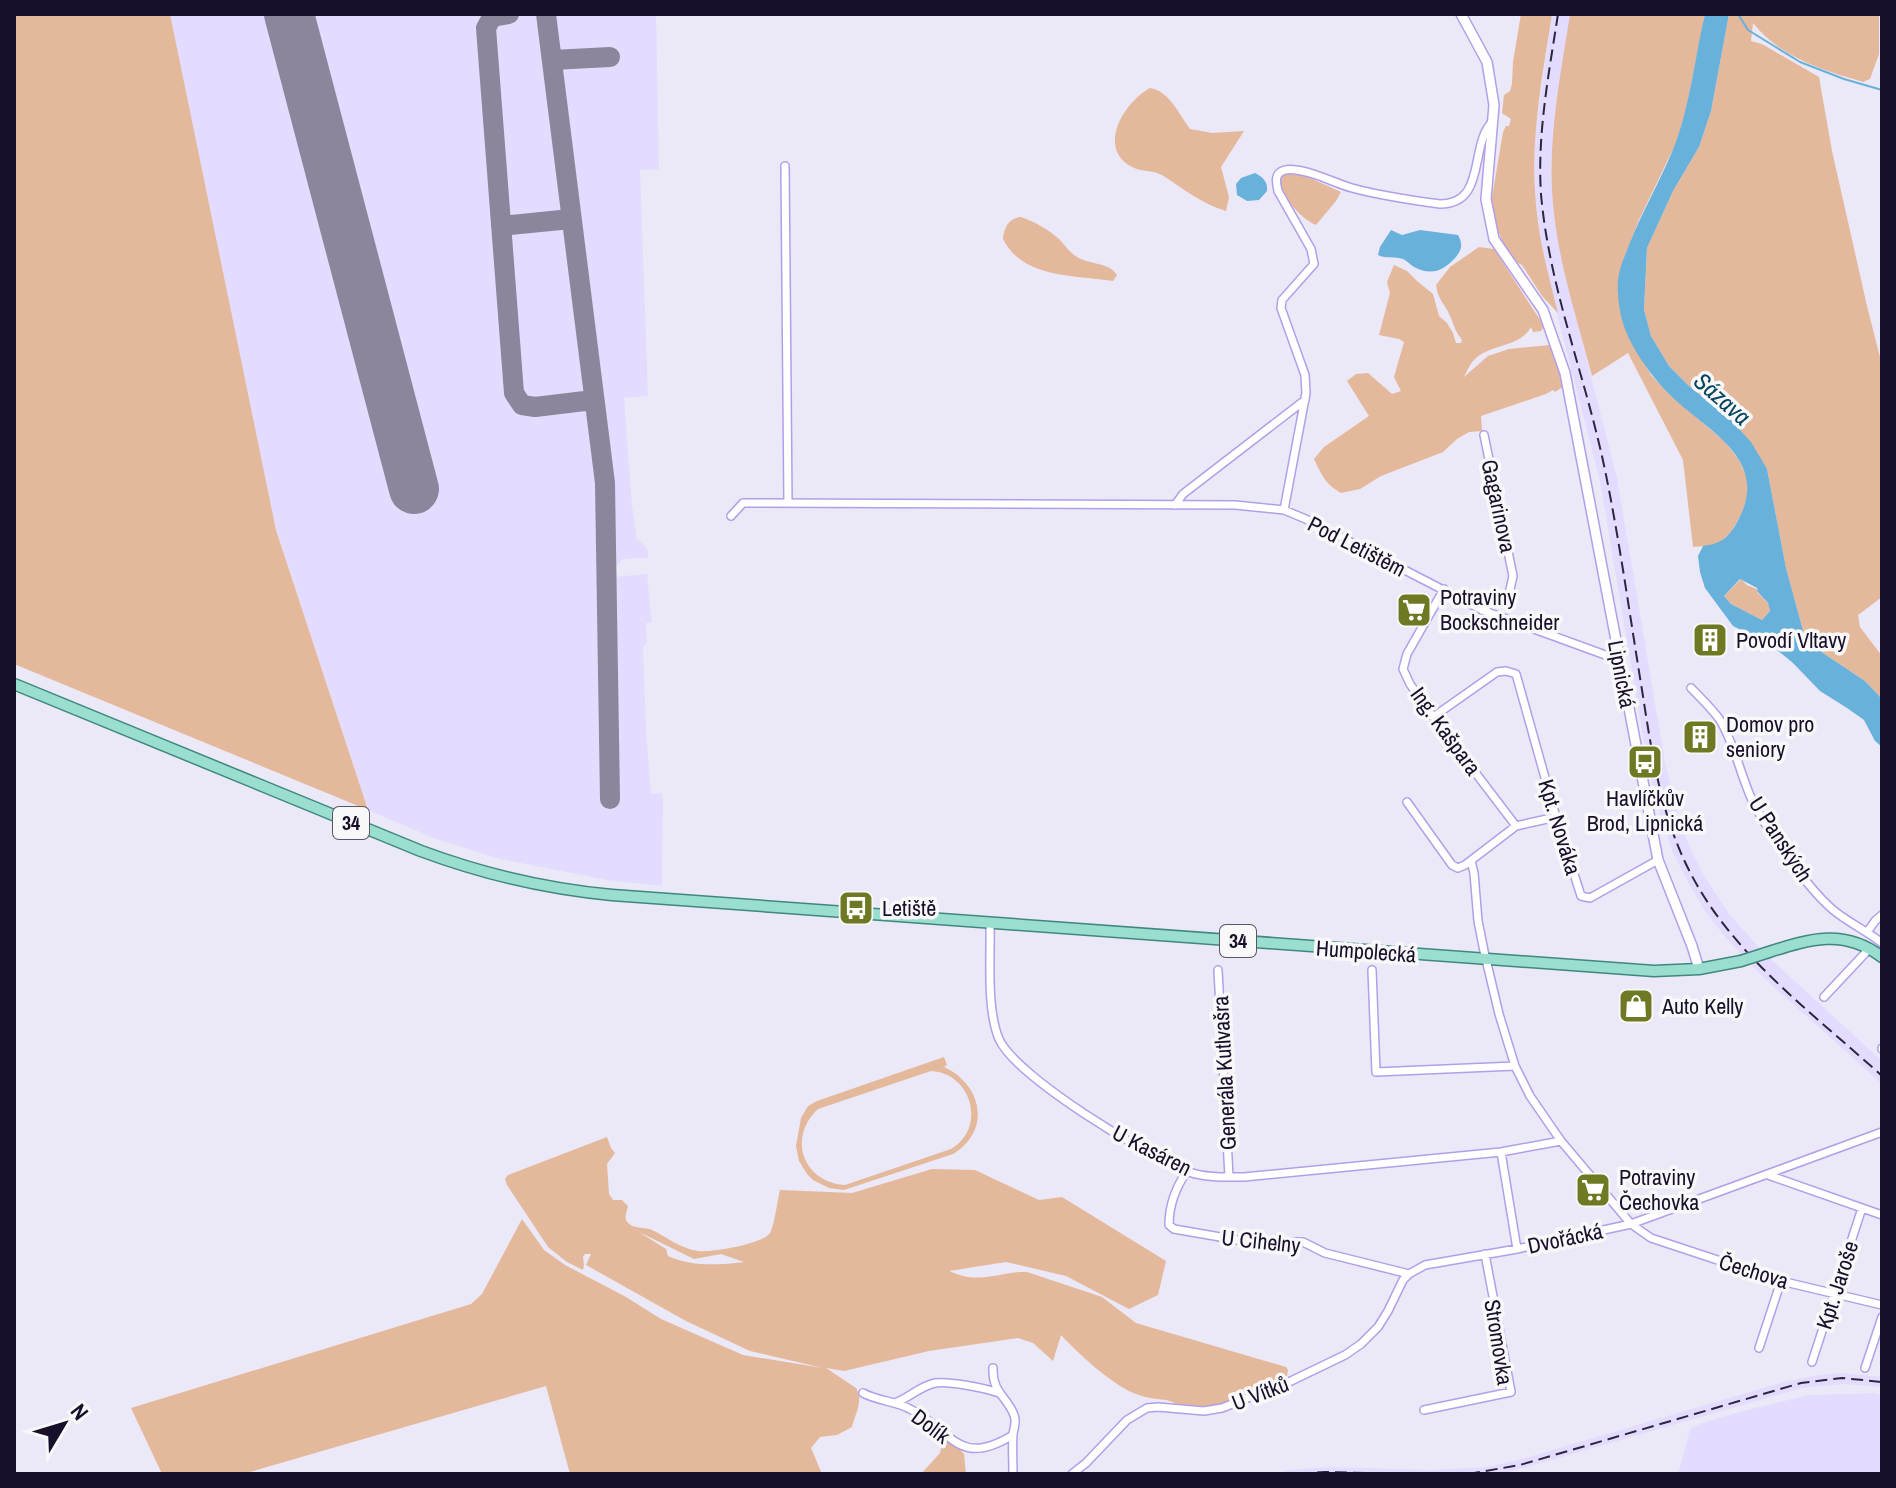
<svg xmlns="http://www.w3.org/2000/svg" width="1896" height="1488" font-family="'Archivo Narrow',sans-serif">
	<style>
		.built { fill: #e3dcfe }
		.green { fill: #e4b89b; fill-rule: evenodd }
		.water { fill: #68b1db; fill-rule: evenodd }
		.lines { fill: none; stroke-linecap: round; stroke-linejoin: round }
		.stream { stroke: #68b1db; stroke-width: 2 }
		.taxiway { stroke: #8c869c; stroke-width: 20 }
		.runway { stroke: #8c869c; stroke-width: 50 }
		.street-casing { stroke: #b29fe9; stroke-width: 10 }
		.secondary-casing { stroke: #b29fe9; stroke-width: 12 }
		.primary-casing { stroke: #40877f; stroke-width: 13 }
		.street { stroke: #fff; stroke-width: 7 }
		.secondary { stroke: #fff; stroke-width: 9 }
		.primary { stroke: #99dece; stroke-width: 10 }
		.rail { stroke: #2e253f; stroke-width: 2; stroke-dasharray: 12 6; stroke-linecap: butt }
		.primary-bridge-casing { stroke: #40877f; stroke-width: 13; stroke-linecap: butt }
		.primary-bridge { stroke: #99dece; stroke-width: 10 }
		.labels { text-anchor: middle; stroke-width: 7; stroke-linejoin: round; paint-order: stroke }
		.shield { fill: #f8f8f8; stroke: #5b5568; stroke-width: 2 }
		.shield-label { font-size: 20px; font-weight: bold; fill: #180f2a }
		.street-label { font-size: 22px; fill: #180f2a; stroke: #f8f8f8 }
		.poi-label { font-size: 22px; fill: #180f2a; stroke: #f8f8f8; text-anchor: start }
		.water-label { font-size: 24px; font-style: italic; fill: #054460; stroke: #f8f8f8 }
	</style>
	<rect width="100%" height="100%" fill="#ebe8f8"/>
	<path class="built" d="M170 14H656L659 169 640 170 648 396 624 398 632 506 637 539 645 546 648 552V558L623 559 615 567 613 573 614 577 647 574 652 622 646 623 647 643 643 647 646 732 651 794 661 793 663 799 662 886 607 880 500 859 436 839 368 810 276 529 217 253Z
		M1552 14H1570L1553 136 1552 189 1555 222 1569 290 1617 478 1665 763 1677 813 1689 846 1703 874 1729 914 1763 952 1882 1061V1084L1764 978 1726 938 1705 911 1688 882 1673 853 1661 818 1648 766 1600 481 1552 294 1537 224 1534 190 1535 134Z
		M1842 1373 1882 1377V1387L1842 1384 1802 1388 1502 1474H1275L1289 1470 1325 1467 1432 1470 1487 1467 1519 1460 1780 1383 1818 1375Z
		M1876 1393 1882 1396V1474H1678L1690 1429 1700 1424 1742 1411 1810 1395Z"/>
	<path class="green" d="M14 14H170L276 530 368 810 14 664Z
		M1521 14H1552C1543 73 1531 133 1535 192 1537 234 1548 273 1558 313L1542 296 1522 265 1518 263 1505 247 1493 220 1491 203 1503 132 1506 126H1509L1511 119 1502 113 1504 95 1510 91 1512 84 1513 62Z
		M1570 14H1705L1686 110 1676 143 1638 222 1624 259 1631 341 1651 375 1670 395 1725 442 1739 460 1747 477 1748 494 1742 513 1731 532 1717 545 1693 547 1683 460 1628 353 1592 376C1576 315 1555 253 1552 190 1549 131 1561 72 1570 14Z
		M1729 14H1879V54L1870 79 1863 82C1822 70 1781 58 1753 23L1751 41 1762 44 1819 77 1832 151 1867 306 1882 365V597L1858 615 1860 627 1882 656V699L1865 681 1823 653 1805 638 1786 568 1767 469 1731 420 1689 386 1669 366 1651 336 1644 310 1647 248 1673 191 1699 147 1711 111Z
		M1150 88C1169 91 1179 114 1190 129L1212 133 1244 131 1221 167 1229 197 1226 211C1200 203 1184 189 1162 175 1153 170 1141 172 1132 167 1096 148 1124 102 1150 88Z
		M1287 172H1297L1341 192 1336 201 1316 225C1304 221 1281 197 1281 183 1281 176 1283 176 1287 172Z
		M1021 217C1035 222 1048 229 1059 239 1065 245 1070 253 1077 257 1090 265 1109 262 1117 275L1113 281C1076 275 1023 279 1003 239 1004 228 1008 218 1021 217Z
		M1479 247 1494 249 1544 326 1541 331 1533 332 1531 327C1520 348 1491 343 1474 360 1470 364 1467 371 1464 377L1488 356 1509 349 1550 345 1556 354 1564 386 1555 392 1553 390 1546 394 1481 416 1482 431 1469 432 1457 439 1443 452 1381 476 1360 489 1341 493C1326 485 1321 474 1314 459L1324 447 1369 416 1347 381 1356 374 1368 373 1392 394 1401 391 1394 377 1404 342 1399 339 1379 335 1390 293 1387 282 1394 265 1407 271 1417 281 1433 294 1439 316 1447 323 1453 333 1456 343H1461L1462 340C1454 329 1455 327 1450 316 1445 304 1438 300 1436 285L1450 267Z
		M1741 579 1747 585 1759 590 1757 592 1768 603 1770 611 1762 620 1731 604 1724 596Z
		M944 1057 947 1065 944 1067C982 1084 992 1131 953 1154L844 1190 829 1188 813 1180 807 1174 799 1161 796 1146 801 1118 808 1106 817 1101ZM931 1071C972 1073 987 1128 951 1149L845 1185C803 1182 787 1138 818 1109Z
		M607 1137 611 1148 615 1153 607 1164 609 1194 613 1200H622L628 1206C627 1212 623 1218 628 1223 634 1229 645 1227 652 1230 667 1237 681 1249 698 1251 711 1253 763 1244 770 1233 774 1227 778 1198 780 1190L852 1193 932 1169 975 1170 1039 1200 1062 1197 1166 1261 1158 1295 1129 1309 1066 1276 1006 1262 949 1271C955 1273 961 1276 968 1277 987 1280 1007 1271 1027 1272L1102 1297 1136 1323 1286 1367 1288 1370 1287 1376 1283 1381 1247 1396 1242 1392 1238 1394 1239 1399C1219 1406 1204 1411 1184 1406 1177 1405 1172 1401 1166 1400 1154 1399 1141 1397 1129 1391 1106 1379 1079 1354 1061 1335L1053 1361 1033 1343 1018 1338 929 1351 844 1371 826 1368 856 1388C864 1400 855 1414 852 1427L837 1435 820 1437 811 1448 822 1474H570L546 1386 243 1474H162L131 1408 471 1304 482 1294 522 1219 544 1250 565 1265 626 1297 661 1319 743 1355 823 1368 750 1351 686 1321 586 1265 591 1254H585L583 1257 584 1265 583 1270 567 1262 548 1247 507 1185 505 1179 508 1175ZM639 1232 694 1259 721 1254 744 1262C718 1265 693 1267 668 1256L666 1249Z
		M945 1432 964 1454 966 1474H921L940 1453Z"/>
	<path class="water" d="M1705 14H1729L1711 111 1699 147 1673 191 1647 248 1644 310 1651 336 1669 366 1689 386 1731 420 1751 442 1767 469 1786 568 1805 638 1823 653 1865 681 1882 699V747L1875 741 1864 720 1847 708 1820 691 1793 663 1772 646 1733 626 1705 588 1700 572 1698 556 1703 546C1720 544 1727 539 1736 524 1774 459 1707 432 1669 394 1650 375 1627 343 1621 316 1619 306 1617 291 1618 280 1619 268 1625 256 1629 245 1643 209 1664 175 1677 139 1691 98 1695 56 1705 14ZM1740 579 1757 588 1758 590 1757 591 1768 603 1770 611 1762 620 1731 604 1724 596Z
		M1255 173C1263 177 1268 182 1267 191L1259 200 1247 201 1237 195 1236 184 1241 178Z
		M1391 230 1402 235 1420 230 1458 235C1463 244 1462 250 1455 258 1443 271 1431 276 1414 267 1411 265 1407 261 1403 259 1395 256 1386 259 1378 255L1380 247Z"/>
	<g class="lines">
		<path class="stream" d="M1738 14 1748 30 1800 62 1844 79 1882 90"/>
		<path class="taxiway" d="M509 14 492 17 486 28 514 393 522 405 535 407 593 400
			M546 14 605 483 610 799
			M552 60 610 57
			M501 226 571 219"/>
		<path class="runway" d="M289 14 414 489"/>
		<defs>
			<path id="street" d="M785 166 788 503
				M1175 505 1183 494 1305 400
				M1284 510 1306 393 1305 375 1281 308 1282 300 1314 264 1311 249 1278 191C1276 182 1274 173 1285 170 1293 168 1302 171 1310 173 1324 177 1338 184 1352 188 1381 196 1410 200 1440 204 1487 204 1469 146 1492 122
				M731 516 743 503 1235 505 1284 510 1308 520 1482 610 1619 660
				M1444 589 1407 654 1403 669 1410 684 1433 717 1516 826
				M1482 610 1496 599 1509 594 1513 576 1484 435
				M1691 688C1701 698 1712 709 1720 720 1735 745 1740 774 1752 800 1767 831 1806 886 1832 909 1847 922 1866 930 1882 943
				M1433 717 1497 672 1506 671 1516 674 1556 817 1581 896 1590 898 1658 860
				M1407 802 1452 865 1458 868 1465 865 1516 826 1556 817
				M1471 861 1474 873 1478 921 1484 951 1499 1014 1515 1066 1530 1096 1561 1141 1631 1224 1651 1238 1781 1281 1882 1305
				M990 923C991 957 986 1008 999 1039 1016 1077 1148 1157 1189 1172 1206 1178 1226 1177 1244 1177L1501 1152 1561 1141
				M1868 931 1875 921 1882 915
				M1218 970 1229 1177
				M1372 970 1376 1072 1515 1066
				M1824 997 1870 948
				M1882 1049V1048
				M1501 1152 1517 1249
				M1187 1171C1176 1187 1169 1205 1169 1225L1174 1229 1249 1242H1303L1325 1253 1409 1274
				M1768 1175 1882 1215
				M1759 1348 1781 1281
				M1812 1362 1862 1208
				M993 1368C992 1393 1007 1396 1014 1415 1017 1422 1014 1427 1013 1434 1012 1447 1013 1461 1013 1474
				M1865 1368 1882 1317
				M863 1393C878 1401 895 1401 910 1409 953 1430 957 1469 1013 1435
				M895 1403C909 1398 920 1386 935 1383 949 1381 985 1388 999 1393
				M1424 1410 1511 1392 1485 1254
				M1072 1474 1086 1463 1127 1420 1147 1408 1158 1407 1204 1411 1222 1408 1291 1381 1345 1355 1361 1344 1378 1327 1388 1311 1403 1280 1409 1274 1425 1265 1517 1249 1631 1224 1882 1132"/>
			<path id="secondary" d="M1461 14 1487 62 1494 105 1486 199 1494 239 1543 310 1565 373 1658 860 1692 946 1699 969"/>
			<path id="primary" d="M14 684 421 851C483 874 546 889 612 895L1654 971 1699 969 1741 961
				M1769 952C1810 939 1844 928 1882 957"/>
		</defs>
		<use href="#street" class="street-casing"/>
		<use href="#secondary" class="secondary-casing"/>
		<use href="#primary" class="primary-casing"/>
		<use href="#street" class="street"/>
		<use href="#secondary" class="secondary"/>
		<use href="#primary" class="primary"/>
		<path class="rail" d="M1558 14C1549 73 1537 134 1541 194 1549 288 1586 378 1605 470 1620 543 1630 617 1642 690 1652 754 1661 818 1692 876 1735 957 1815 1015 1882 1076
			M1299 1474 1325 1472 1397 1474
			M1468 1474 1520 1465 1801 1383 1842 1378 1882 1382"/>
		<defs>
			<path id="primary-bridge" d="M1741 961 1769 952"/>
		</defs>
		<use href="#primary-bridge" class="primary-bridge-casing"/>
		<use href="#primary-bridge" class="primary-bridge"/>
	</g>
	<defs>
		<symbol id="supermarket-square" viewBox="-11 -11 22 22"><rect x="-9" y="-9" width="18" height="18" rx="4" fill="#6f7823" stroke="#f8f8f8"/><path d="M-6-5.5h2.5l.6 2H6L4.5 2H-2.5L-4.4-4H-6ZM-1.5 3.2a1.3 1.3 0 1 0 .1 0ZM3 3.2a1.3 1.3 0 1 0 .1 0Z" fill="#fff"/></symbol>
		<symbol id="building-square" viewBox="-11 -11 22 22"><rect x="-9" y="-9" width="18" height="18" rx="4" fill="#6f7823" stroke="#f8f8f8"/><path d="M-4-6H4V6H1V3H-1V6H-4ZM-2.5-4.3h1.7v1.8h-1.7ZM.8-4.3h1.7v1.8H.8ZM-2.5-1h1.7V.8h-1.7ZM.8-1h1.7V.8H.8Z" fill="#fff"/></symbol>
		<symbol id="bus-square" viewBox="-11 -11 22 22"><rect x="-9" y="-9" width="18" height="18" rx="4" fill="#6f7823" stroke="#f8f8f8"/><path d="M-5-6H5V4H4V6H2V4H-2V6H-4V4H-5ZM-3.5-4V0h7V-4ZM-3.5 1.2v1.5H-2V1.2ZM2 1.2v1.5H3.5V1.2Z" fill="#fff"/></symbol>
		<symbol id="shop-square" viewBox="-11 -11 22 22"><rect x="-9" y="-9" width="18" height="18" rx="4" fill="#6f7823" stroke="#f8f8f8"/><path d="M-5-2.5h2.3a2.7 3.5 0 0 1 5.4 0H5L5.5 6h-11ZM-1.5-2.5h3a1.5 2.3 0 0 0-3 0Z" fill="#fff"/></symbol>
	</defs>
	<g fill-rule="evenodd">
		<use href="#supermarket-square" x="1394" y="590" width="40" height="40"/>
		<use href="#building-square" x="1690" y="620" width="40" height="40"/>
		<use href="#building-square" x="1680" y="717" width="40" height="40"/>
		<use href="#bus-square" x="1625" y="742" width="40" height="40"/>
		<use href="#bus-square" x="836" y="888" width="40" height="40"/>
		<use href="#shop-square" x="1616" y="986" width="40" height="40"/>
		<use href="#supermarket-square" x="1573" y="1170" width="40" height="40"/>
	</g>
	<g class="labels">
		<g class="shield">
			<rect x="333" y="807" width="36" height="32" rx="6"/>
			<rect x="1220" y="925" width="36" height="32" rx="6"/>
		</g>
		<g class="shield-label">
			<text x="351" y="830">34</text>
			<text x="1238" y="948">34</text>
		</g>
		<g class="street-label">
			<text transform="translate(1499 506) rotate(78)" y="8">Gagarinova</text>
			<text transform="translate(1357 546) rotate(27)" y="8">Pod Letištěm</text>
			<text transform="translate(1622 674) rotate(79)" y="8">Lipnická</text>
			<text transform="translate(1446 731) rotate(54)" y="8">Ing. Kašpara</text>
			<text transform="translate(1560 827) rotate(73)" y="8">Kpt. Nováka</text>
			<text transform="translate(1781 839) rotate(57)" y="8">U Panských</text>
			<text transform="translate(1366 951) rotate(4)" y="8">Humpolecká</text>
			<text transform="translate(1224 1073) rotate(-93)" y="8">Generála Kutlvašra</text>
			<text transform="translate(1152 1150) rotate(27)" y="8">U Kasáren</text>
			<text transform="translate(1565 1238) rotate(-12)" y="8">Dvořácká</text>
			<text transform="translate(1261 1241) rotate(6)" y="8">U Cihelny</text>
			<text transform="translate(1754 1271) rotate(17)" y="8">Čechova</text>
			<text transform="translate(1837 1285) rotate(-72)" y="8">Kpt. Jaroše</text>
			<text transform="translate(1499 1342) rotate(81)" y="8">Stromovka</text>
			<text transform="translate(1260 1393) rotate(-21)" y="8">U Vítků</text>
			<text transform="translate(931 1426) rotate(37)" y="8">Dolík</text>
		</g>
		<g class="poi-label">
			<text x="1440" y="605">Potraviny<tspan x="1440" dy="25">Bockschneider</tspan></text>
			<text x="1736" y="648">Povodí Vltavy</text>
			<text x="1726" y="732">Domov pro<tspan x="1726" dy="25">seniory</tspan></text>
			<text x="1645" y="806" text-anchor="middle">Havlíčkův<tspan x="1645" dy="25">Brod, Lipnická</tspan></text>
			<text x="882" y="916">Letiště</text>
			<text x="1662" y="1014">Auto Kelly</text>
			<text x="1619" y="1185">Potraviny<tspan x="1619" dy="25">Čechovka</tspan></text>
		</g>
		<g class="water-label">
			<text transform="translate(1722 399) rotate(41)" y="8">Sázava</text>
		</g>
	</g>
	<rect width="1896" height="1488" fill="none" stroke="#180f2a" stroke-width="32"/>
	<g transform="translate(64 1424) rotate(52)" stroke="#f8f8f8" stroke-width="6" paint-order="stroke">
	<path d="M0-6L14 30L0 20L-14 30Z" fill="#180f2a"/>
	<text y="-12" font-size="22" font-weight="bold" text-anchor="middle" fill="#180f2a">N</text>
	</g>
</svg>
